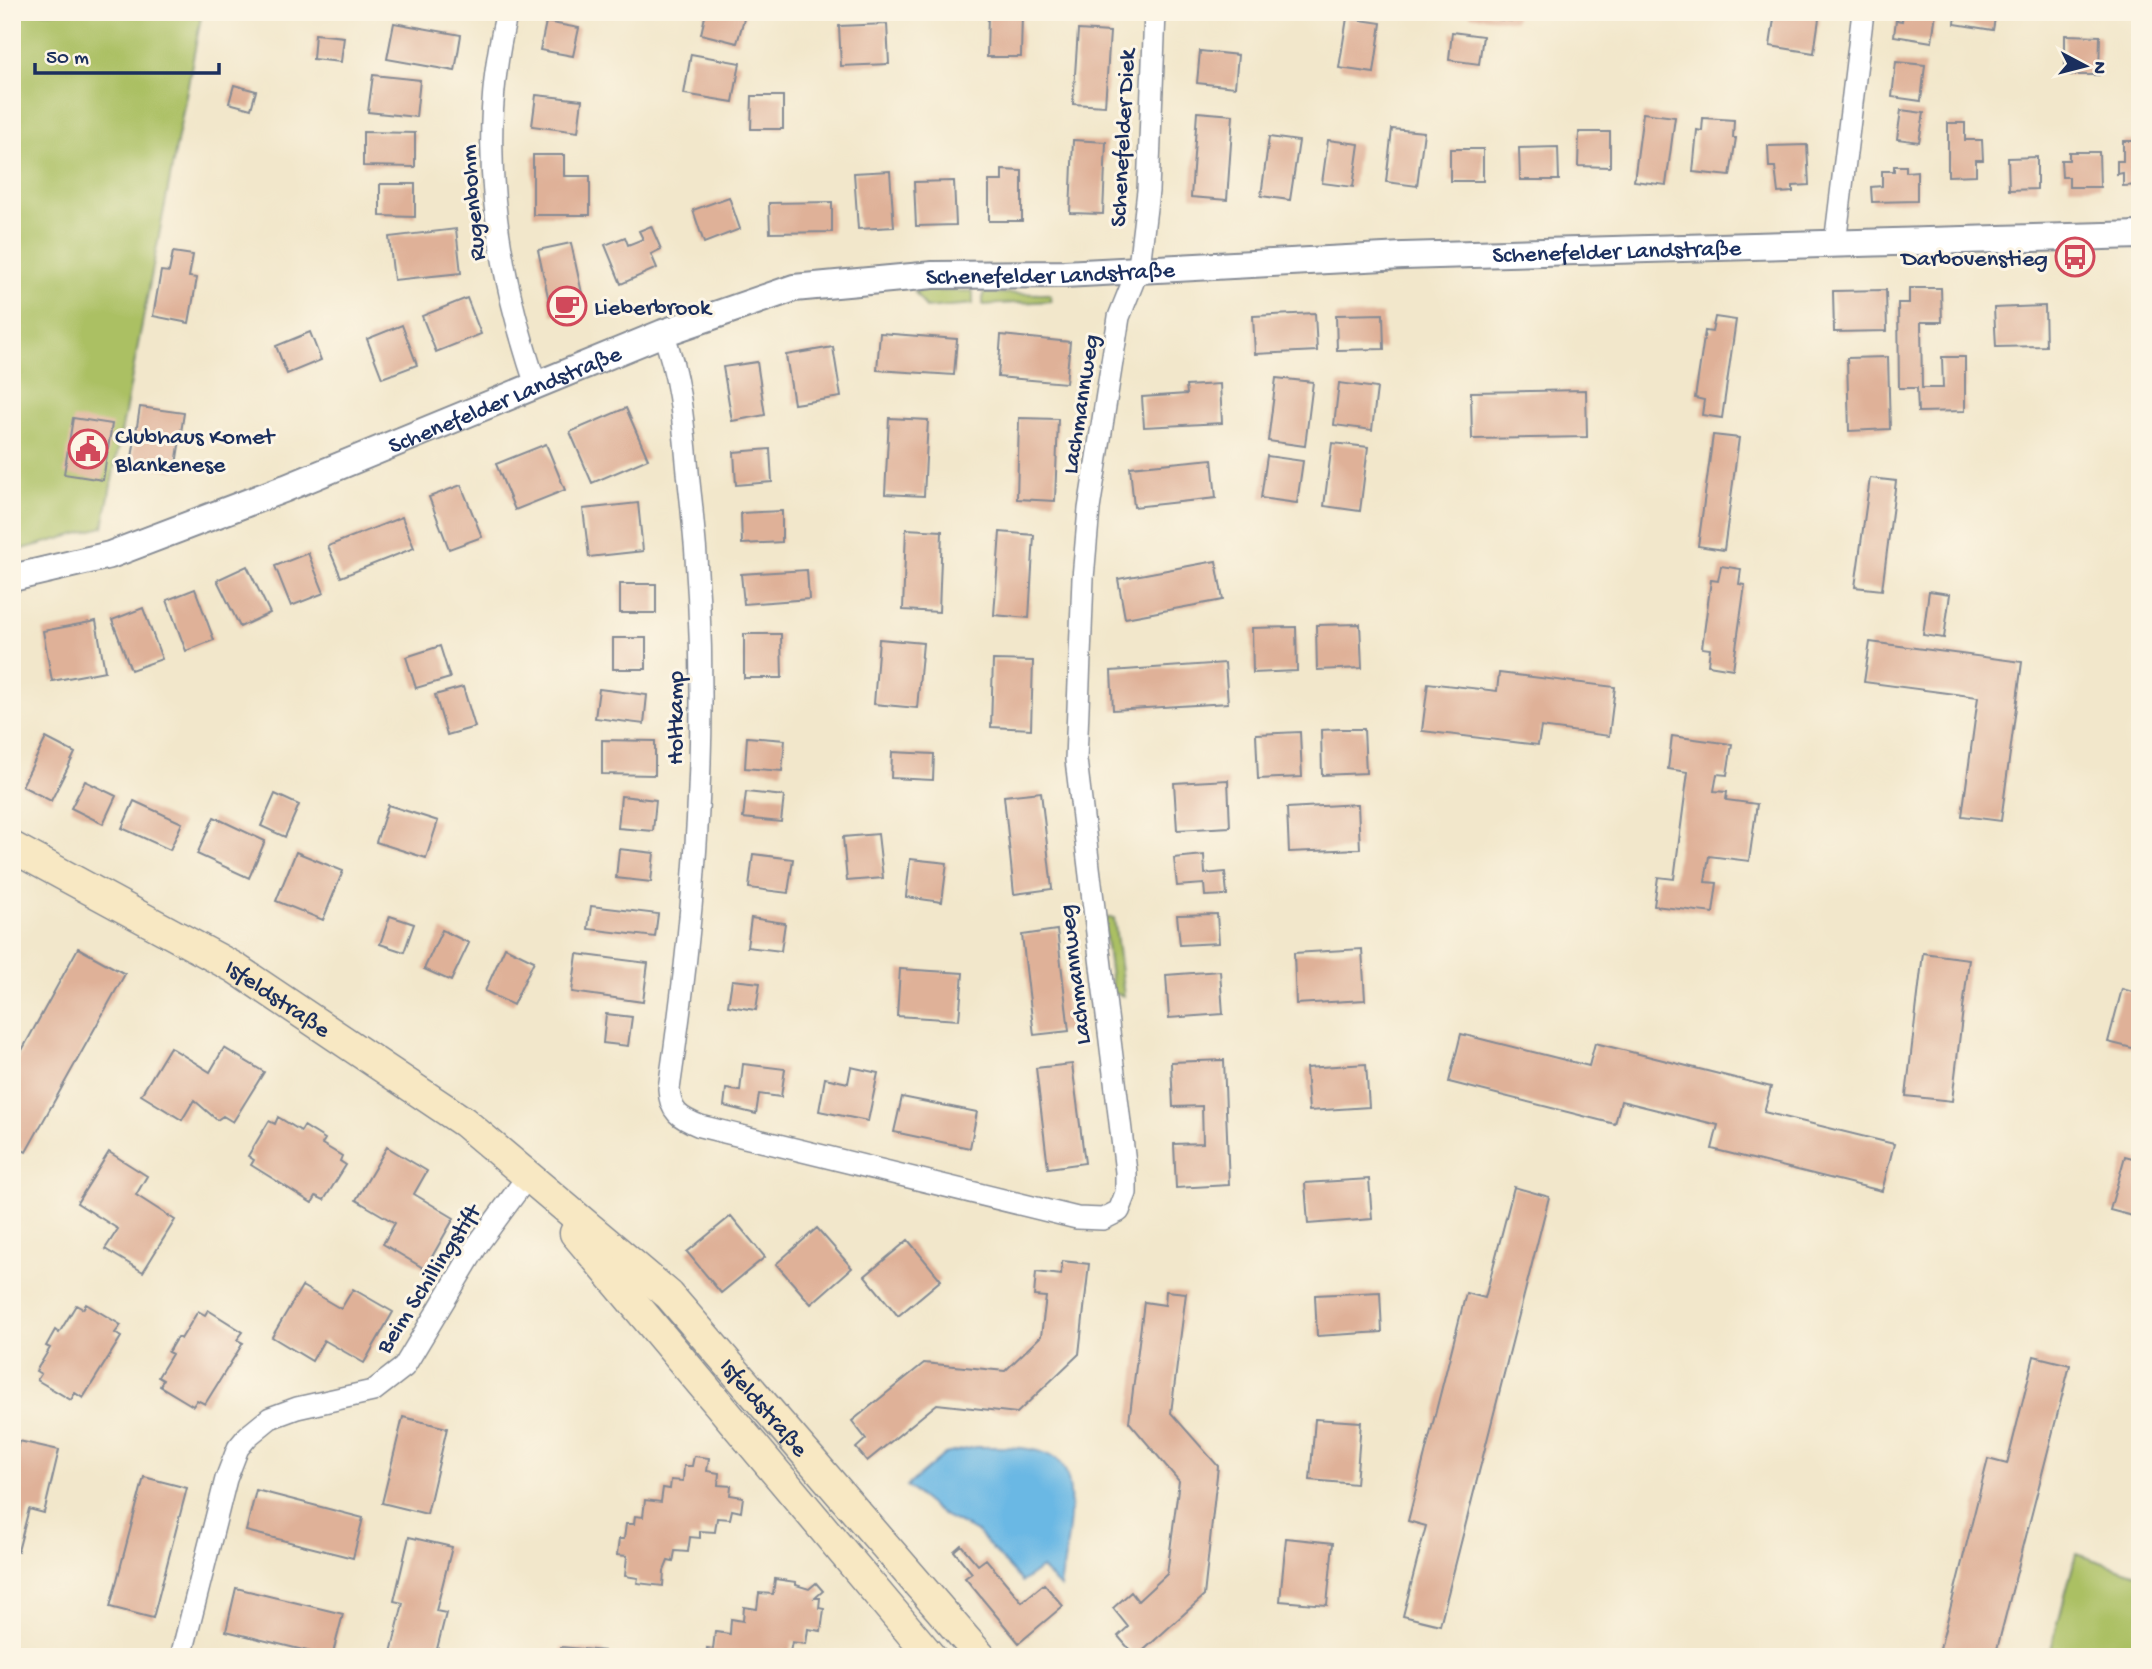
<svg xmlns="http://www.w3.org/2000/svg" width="2152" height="1669" font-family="'Gochi Hand',sans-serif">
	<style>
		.green { fill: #abc064; stroke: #637861; stroke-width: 2 }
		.water { fill: #6ab8e4; stroke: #4274a1; stroke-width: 2 }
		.building { fill: #dfb198 }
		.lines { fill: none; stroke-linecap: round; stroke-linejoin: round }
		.minor-casing { stroke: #868b94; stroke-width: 24 }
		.tertiary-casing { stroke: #868b94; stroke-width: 30 }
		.secondary-casing { stroke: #868b94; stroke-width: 33 }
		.minor { stroke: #fff; stroke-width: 21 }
		.tertiary { stroke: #fff; stroke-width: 26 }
		.secondary { stroke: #f8e8c3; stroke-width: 30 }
		.labels { text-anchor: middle; stroke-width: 6; stroke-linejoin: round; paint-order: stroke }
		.street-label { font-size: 24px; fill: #1b2f5e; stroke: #fcf5e5 }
		.poi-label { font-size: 24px; fill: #1b2f5e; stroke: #fcf5e5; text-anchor: start }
	</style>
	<rect width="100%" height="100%" fill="#fcf5e5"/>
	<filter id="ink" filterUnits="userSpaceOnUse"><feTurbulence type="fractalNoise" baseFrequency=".0143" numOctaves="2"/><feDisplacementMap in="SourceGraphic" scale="14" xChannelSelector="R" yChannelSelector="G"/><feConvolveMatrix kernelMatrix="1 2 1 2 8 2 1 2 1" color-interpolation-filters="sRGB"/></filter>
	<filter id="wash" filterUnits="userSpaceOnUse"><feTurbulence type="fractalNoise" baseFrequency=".00686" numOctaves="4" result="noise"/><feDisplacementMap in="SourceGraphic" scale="28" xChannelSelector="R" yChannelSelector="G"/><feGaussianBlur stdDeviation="1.57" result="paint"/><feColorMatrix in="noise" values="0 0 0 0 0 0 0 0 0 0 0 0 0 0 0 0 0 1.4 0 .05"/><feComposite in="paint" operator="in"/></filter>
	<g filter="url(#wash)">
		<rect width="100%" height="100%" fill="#f2e7cb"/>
		<path class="green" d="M12 12H202L103 527 12 552Z
			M914 291H973V304L926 308Z
			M983 293 1050 294 1051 301 983 305Z
			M1107 918H1114L1124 996 1113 993 1104 923Z
			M2076 1554 2140 1575V1657H2049Z"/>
		<path class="water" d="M976 1447C1002 1447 1032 1445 1055 1458 1084 1475 1064 1558 1060 1587L1041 1568 1022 1582 977 1532 941 1514 907 1486 945 1454Z"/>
		<g id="blocks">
			<path class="building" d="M706 12H746L737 43 701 34Z
				M988 12H1022L1021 57H987Z
				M1470 12H1517L1515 21 1470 16Z
				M1775 12H1820L1814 53 1770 46Z
				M1903 12H1936L1932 42 1894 36 1896 20 1902 21Z
				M1956 12H1996L1993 30 1955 24Z
				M1347 18 1381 23 1374 73 1339 68Z
				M546 22 579 28 573 56 540 50Z
				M394 23 461 35 455 71 387 59Z
				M887 24 889 64 841 66 839 26Z
				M1078 30 1110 32 1105 106 1073 104Z
				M1452 32 1483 36 1479 64 1449 60Z
				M315 34 344 37 341 62 313 59Z
				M2065 35 2100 36 2099 75H2065Z
				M1200 51 1238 55 1235 87 1197 83Z
				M691 54 740 63 733 102 684 94Z
				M1896 62 1925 65 1921 101 1892 97Z
				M373 75 420 80 416 117 368 112Z
				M234 85 256 91 251 109 229 103Z
				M536 95 582 100 578 132 532 126Z
				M752 96H783V129H751Z
				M1901 110 1924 113 1919 142 1897 139Z
				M1197 112 1233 115 1227 200 1191 197Z
				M1643 113 1675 117 1666 185 1634 181Z
				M1703 118 1734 120 1733 138H1736L1730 176 1693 172 1697 130 1702 131Z
				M1948 123H1965V140H1982L1983 160H1976V175L1948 176Z
				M1392 129 1424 132 1417 186 1386 182Z
				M363 132 415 133V167L363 166Z
				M1579 132H1610V167L1578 166Z
				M1269 137 1299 141 1290 200 1261 196Z
				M1073 140 1106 142 1103 214 1070 213Z
				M1328 140 1359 144 1353 187 1322 183Z
				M2123 141H2140V185L2123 186V173L2117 174V161H2123Z
				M1807 145 1809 185 1793 186V192L1778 193 1775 167H1769L1768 146Z
				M1558 147 1559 180H1520L1519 148Z
				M1450 149H1483V181H1450Z
				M2069 152H2099L2100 187H2069V177H2062L2061 160H2069Z
				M533 155H564V176H590V215H533Z
				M2037 157V189L2009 190 2008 158Z
				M1894 166H1906V172L1917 171V201L1872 202 1871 187 1882 186V171H1894Z
				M1002 170 1022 171V221H989V181H1002Z
				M890 171 894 227 858 229 854 173Z
				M954 181 956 225 916 226 914 182Z
				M380 184H415V217L380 216Z
				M729 197 740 229 704 243 693 210Z
				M832 202V232L770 233 769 203Z
				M651 226 661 249 651 254 657 268 621 284 605 245 625 237 628 245 643 239 639 231Z
				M456 229 461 273 394 280 389 237Z
				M571 243 585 307 552 315 538 250Z
				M173 252 193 255 189 277 197 278 189 323 153 316 161 271 169 272Z
				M1909 288H1941L1942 322H1921L1922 388H1943L1942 357H1965V411L1918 412 1917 388H1899L1898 303H1909Z
				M1886 290 1887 331 1834 332 1833 291Z
				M467 298 481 334 436 352 422 316Z
				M2045 306 2046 346 1996 347 1994 308Z
				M1315 313 1317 351 1255 354 1253 316Z
				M1383 314 1384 349 1337 350 1336 315Z
				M1715 317 1736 320 1722 418 1702 415 1704 400 1695 398 1705 331 1712 332Z
				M402 325 417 365 382 378 367 339Z
				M310 332 321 360 287 374 276 346Z
				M880 333 957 339 954 375 877 370Z
				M1001 335 1070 342 1066 383 998 377Z
				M833 347 841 397 794 404 786 355Z
				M1888 357 1890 429 1849 431 1847 358Z
				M757 362 765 415 732 421 723 367Z
				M1276 378 1313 382 1305 446 1268 441Z
				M1339 383 1377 388 1372 430 1334 425Z
				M1220 384 1222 423 1144 427 1142 397 1187 394 1186 386Z
				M1586 390 1587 437 1472 439 1471 392Z
				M140 407 184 413 175 471 131 464Z
				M626 408 648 459 592 483 570 432Z
				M73 418 112 424 103 480 64 474Z
				M889 418 928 420 924 496 885 494Z
				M1019 418 1058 419 1055 501 1017 499Z
				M1713 435 1739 438 1724 550 1698 546Z
				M1332 443 1368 447 1360 511 1324 506Z
				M546 444 565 490 515 510 496 464Z
				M770 449 772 482 736 485 734 452Z
				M1267 456 1303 461 1297 503 1261 498Z
				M1212 459 1216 498 1134 507 1130 467Z
				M1870 478 1896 481 1882 590 1855 587Z
				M461 485 482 537 449 549 429 497Z
				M638 503 643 551 589 557 583 509Z
				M782 511V542L742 544 741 513Z
				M402 517 414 548 341 577 328 546Z
				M906 529 942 531 939 612 903 610Z
				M1000 532 1034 535 1029 618 994 615Z
				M308 553 324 593 291 606 275 566Z
				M1216 561 1223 600 1125 618 1118 579Z
				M247 566 270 613 240 627 217 580Z
				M1721 566 1741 569 1739 584 1745 585 1733 669 1708 665 1710 649 1702 648 1711 580 1718 581Z
				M807 570 809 599 744 604 741 574Z
				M620 584H656V613H620Z
				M195 589 214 640 186 651 167 600Z
				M1929 591 1950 594 1944 638 1923 635Z
				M143 608 162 659 131 670 112 620Z
				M96 621 105 671 52 681 43 631Z
				M1360 624 1362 668 1317 670 1316 625Z
				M1296 627 1297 671 1253 673 1252 628Z
				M744 634H781L782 678H744Z
				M613 638H646V669H613Z
				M879 639 923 643 917 708 874 704Z
				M1870 642 2022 662 2001 821 1962 816 1978 697 1864 682Z
				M440 646 450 678 416 688 406 657Z
				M993 660 1033 661 1031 729 991 727Z
				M1225 663 1228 703 1113 710 1111 671Z
				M1499 673 1615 687 1609 736 1541 727 1538 745 1422 731 1428 683 1497 691Z
				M463 687 475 727 447 735 435 695Z
				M599 689 647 695 644 724 595 718Z
				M1341 729H1364L1366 773 1322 775 1321 730Z
				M1300 732 1302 777 1258 779 1256 734Z
				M1672 736 1732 744 1727 775 1717 774 1714 791 1727 792 1726 800 1757 804 1749 861 1709 856 1705 882 1717 883 1713 913 1654 906 1658 877 1674 879 1688 772 1668 769Z
				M747 737 785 740 782 771 745 768Z
				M46 738 75 753 51 801 22 786Z
				M602 740 655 741V775L602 774Z
				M892 752 934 754 933 780 891 778Z
				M1228 780 1230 827 1177 830 1174 783Z
				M85 781 116 796 103 824 71 808Z
				M746 792 784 796 781 822 743 818Z
				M1041 792 1052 889 1014 894 1004 796Z
				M275 794 299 805 285 837 261 826Z
				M621 796 656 800 653 831 618 828Z
				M134 801 182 823 170 850 122 828Z
				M1358 804 1360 849 1289 852 1287 808Z
				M388 805 438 821 426 858 376 842Z
				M214 817 265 841 249 878 197 854Z
				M878 834 883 878 847 881 843 837Z
				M619 849 654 853 651 882 616 878Z
				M296 852 343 871 323 920 276 901Z
				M753 854 793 859 788 893 749 888Z
				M1204 855 1205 874 1225 872 1227 895 1205 896 1204 884 1177 886 1174 858Z
				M910 859 947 863 942 902 906 897Z
				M591 906 658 914 655 937 588 929Z
				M1217 914 1219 943 1180 945 1177 915Z
				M390 916 414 924 404 952 380 944Z
				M751 918 785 923 781 951 747 947Z
				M442 930 469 943 451 981 424 969Z
				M1057 930 1069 1031 1034 1035 1022 935Z
				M505 947 534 961 513 1005 485 991Z
				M78 948 125 974 26 1152 12 1144V1062L15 1063Z
				M1362 949 1365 1000 1296 1004 1294 953Z
				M1923 953 1969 959 1952 1101 1906 1096Z
				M577 954 648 963 643 1002 572 992Z
				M900 969 963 973 959 1020 897 1016Z
				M1220 971 1223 1014 1169 1018 1166 975Z
				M732 980 760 983 756 1010 728 1006Z
				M2122 989 2140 994V1050L2108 1042Z
				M606 1014 632 1017 628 1046 603 1043Z
				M1461 1034 1589 1066 1595 1043 1771 1087 1764 1112 1894 1144 1882 1191 1712 1149 1718 1125 1621 1101 1615 1124 1449 1082Z
				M170 1047 210 1072 224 1048 264 1072 233 1122 223 1116 217 1120 194 1100 182 1120 141 1095Z
				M1224 1060 1229 1185 1176 1188 1174 1144 1203 1143 1202 1106 1173 1107 1171 1062Z
				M743 1064 785 1069 781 1097 759 1094 756 1114 724 1106 726 1089 740 1091Z
				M1072 1064 1085 1163 1048 1168 1036 1068Z
				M1366 1064 1369 1107 1309 1111 1306 1068Z
				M851 1067 878 1073 868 1121 819 1111 825 1078 848 1083Z
				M902 1097 977 1112 970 1148 894 1132Z
				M278 1117 301 1131 304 1126 325 1139 322 1144 342 1156 340 1161 346 1165 324 1200 316 1196 312 1203 251 1165 254 1160 248 1156 269 1121 275 1124Z
				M387 1147 427 1171 414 1194 454 1218 425 1269 383 1244 395 1223 356 1200Z
				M109 1152 147 1176 136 1195 175 1220 143 1272 105 1249 118 1229 77 1203Z
				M2125 1156 2140 1160V1218L2110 1210Z
				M1369 1179 1372 1219 1308 1224 1305 1183Z
				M1514 1187 1549 1197 1440 1625 1403 1616 1426 1526 1408 1521 1466 1293 1485 1298Z
				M731 1216 765 1257 721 1293 687 1252Z
				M817 1228 852 1268 811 1304 776 1264Z
				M908 1240 941 1280 898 1316 865 1276Z
				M1062 1261 1089 1264 1079 1354 1017 1413 937 1404 867 1461 856 1448 866 1439 852 1421 924 1363 1005 1371 1041 1336 1046 1297 1034 1296 1036 1272 1061 1275Z
				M302 1286 341 1309 353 1289 393 1312 364 1363 324 1340 312 1361 272 1337Z
				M1166 1291 1186 1293 1171 1413 1218 1466 1204 1596 1136 1657 1118 1636 1128 1627 1113 1608 1131 1592 1138 1601 1167 1574 1179 1481 1129 1422 1144 1302 1165 1305Z
				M1380 1292 1382 1332 1317 1336 1315 1295Z
				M86 1304 121 1325 115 1333 121 1337 83 1398 75 1393 71 1400 37 1380 41 1374 36 1371 50 1348 46 1346 55 1330 59 1333 76 1305 83 1309Z
				M208 1310 243 1332 237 1340 243 1343 205 1404 197 1400 193 1406 160 1386 163 1380 158 1377 172 1354 168 1352 177 1337 181 1339 198 1311 205 1315Z
				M2034 1356 2070 1365 1995 1657H1938L1988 1459 2007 1464Z
				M403 1417 447 1428 427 1514 382 1503Z
				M1315 1419 1361 1422 1356 1484 1310 1480Z
				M19 1441 59 1450 44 1513 29 1509 18 1551 12 1550V1469Z
				M694 1456 709 1458 707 1471 719 1473 718 1485 731 1486 730 1495 743 1497 741 1512 732 1510 730 1519 717 1518 715 1532 700 1531V1538L690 1537 688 1552 675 1551 673 1562 668 1561 664 1571 663 1586 637 1583 638 1578 625 1576 627 1556 617 1555 619 1539H624L626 1524H634L635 1516 643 1517 645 1500 661 1502 663 1488 670 1489 671 1480 683 1481 684 1466H692Z
				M144 1477 187 1488 153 1618 110 1607Z
				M256 1490 363 1518 353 1558 246 1531Z
				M409 1537 452 1547 436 1611 446 1613 435 1657H390L403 1603 394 1601Z
				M1286 1538 1333 1543 1327 1605 1280 1601Z
				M961 1545 978 1565 986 1559 1022 1602 1044 1584 1063 1606 1019 1643 965 1578 972 1573 954 1551Z
				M775 1579 796 1582V1585L809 1589 816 1583 823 1591 815 1598H820L819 1608 824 1609 821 1631 808 1629 806 1644 792 1642 790 1652 777 1650 776 1657H706L707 1648 713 1649 715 1632 730 1634 731 1619 743 1621 744 1607 757 1609 759 1593 773 1594Z
				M236 1588 343 1614 332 1657 226 1631Z
				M12 1647 48 1656 47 1657H12Z
				M561 1647 604 1651 603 1657H560Z"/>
		</g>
	</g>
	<g filter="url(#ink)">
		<use href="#blocks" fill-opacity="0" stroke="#868b94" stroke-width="2"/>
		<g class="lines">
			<defs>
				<path id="minor" d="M507 12C476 138 495 264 536 385
					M1835 244 1863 12
					M663 333C684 388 684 443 691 500 712 698 698 893 669 1089 670 1112 680 1118 700 1126L1077 1218 1103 1219 1119 1211 1126 1193V1172L1076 760 1083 578 1089 509 1119 317 1139 267 1148 191 1155 12
					M181 1657 226 1479 238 1448 248 1436 270 1418 297 1408 373 1391 404 1367 478 1244 528 1176"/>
				<g id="tertiary">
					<path id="s1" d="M12 578 110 555 286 488 663 333 794 288 933 275 1064 274 1403 256 2140 235"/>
				</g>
				<g id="secondary">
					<path id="s2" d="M12 847 235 968 464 1122 669 1295 981 1657"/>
					<path d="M575 1233 931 1657"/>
				</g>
			</defs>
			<use href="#minor" class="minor-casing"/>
			<use href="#tertiary" class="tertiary-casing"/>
			<use href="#secondary" class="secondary-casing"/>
			<use href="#minor" class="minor"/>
			<use href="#tertiary" class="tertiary"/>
			<use href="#secondary" class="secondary"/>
		</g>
	</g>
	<defs>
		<symbol id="bus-ring" viewBox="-11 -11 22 22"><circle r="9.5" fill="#fcf5e5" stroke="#d1495b" stroke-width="1.5"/><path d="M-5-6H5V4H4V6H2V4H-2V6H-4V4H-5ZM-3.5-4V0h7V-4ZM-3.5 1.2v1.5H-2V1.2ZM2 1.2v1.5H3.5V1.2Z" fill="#d1495b"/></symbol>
		<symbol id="cafe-ring" viewBox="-11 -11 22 22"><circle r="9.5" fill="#fcf5e5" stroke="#d1495b" stroke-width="1.5"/><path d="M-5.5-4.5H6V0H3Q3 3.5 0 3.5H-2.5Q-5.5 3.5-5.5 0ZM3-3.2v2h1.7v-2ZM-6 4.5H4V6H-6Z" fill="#d1495b"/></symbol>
		<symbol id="civic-ring" viewBox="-11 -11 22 22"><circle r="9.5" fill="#fcf5e5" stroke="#d1495b" stroke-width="1.5"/><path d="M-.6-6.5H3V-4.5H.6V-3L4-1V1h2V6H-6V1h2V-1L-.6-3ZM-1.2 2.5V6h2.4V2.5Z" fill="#d1495b"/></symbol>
	</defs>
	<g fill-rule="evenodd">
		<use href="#bus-ring" x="2053" y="235" width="44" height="44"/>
		<use href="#cafe-ring" x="545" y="284" width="44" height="44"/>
		<use href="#civic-ring" x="66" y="427" width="44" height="44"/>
	</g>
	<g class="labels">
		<g class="street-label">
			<text transform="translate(1121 138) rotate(-87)" y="8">Schenefelder Diek</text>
			<text transform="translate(471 203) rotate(-95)" y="8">Rugenbohm</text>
			<text dy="8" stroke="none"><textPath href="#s1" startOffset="1659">Schenefelder Landstraße</textPath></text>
			<text dy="8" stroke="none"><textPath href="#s1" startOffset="1092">Schenefelder Landstraße</textPath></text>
			<text dy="8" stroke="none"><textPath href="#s1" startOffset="525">Schenefelder Landstraße</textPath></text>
			<text transform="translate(1079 404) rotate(-81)" y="8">Lachmannweg</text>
			<text transform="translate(674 718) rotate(-90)" y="8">Holtkamp</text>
			<text transform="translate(1073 975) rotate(-97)" y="8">Lachmannweg</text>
			<text dy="8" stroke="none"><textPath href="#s2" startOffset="306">Isfeldstraße</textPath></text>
			<text transform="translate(427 1278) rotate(-57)" y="8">Beim Schillingstift</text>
			<text dy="8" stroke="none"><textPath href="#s2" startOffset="945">Isfeldstraße</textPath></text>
		</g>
		<g class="poi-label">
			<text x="2048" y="265" text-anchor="end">Darbovenstieg</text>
			<text x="594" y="314">Lieberbrook</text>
			<text x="115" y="443">Clubhaus Komet<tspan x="115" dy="28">Blankenese</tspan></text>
		</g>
	</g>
	<rect width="2152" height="1669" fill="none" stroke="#fcf5e5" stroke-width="42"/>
	<g transform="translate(2085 66) rotate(97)" stroke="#fcf5e5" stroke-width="5" paint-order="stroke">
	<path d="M0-5L12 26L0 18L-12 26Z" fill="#1b2f5e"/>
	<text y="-10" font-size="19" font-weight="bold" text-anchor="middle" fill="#1b2f5e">N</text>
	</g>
	<path d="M35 63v10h184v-10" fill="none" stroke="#1b2f5e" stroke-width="3.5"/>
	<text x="46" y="63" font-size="21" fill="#1b2f5e" stroke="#fcf5e5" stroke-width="5" paint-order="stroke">50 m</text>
</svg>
